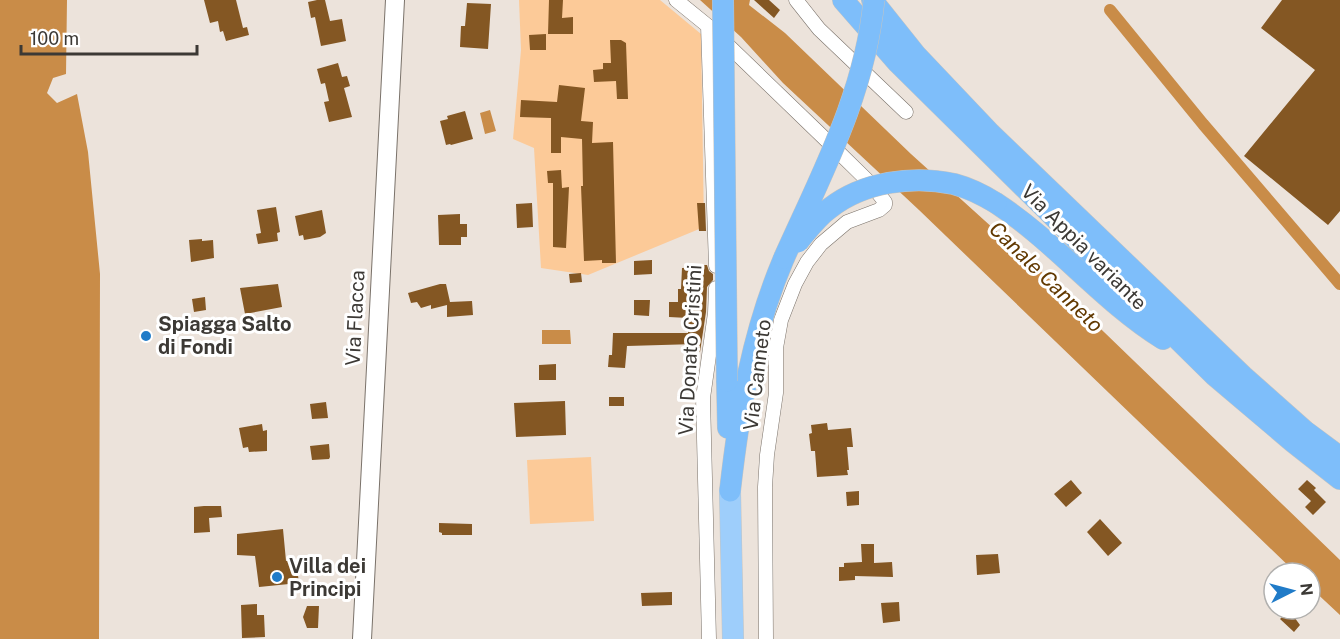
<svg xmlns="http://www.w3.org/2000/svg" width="1340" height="639" font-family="'Public Sans',sans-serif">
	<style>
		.green { fill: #fcca98 }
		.water { fill: #c98c48 }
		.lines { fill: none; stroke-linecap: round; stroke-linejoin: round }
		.canal { stroke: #c98c48; stroke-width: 12 }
		.building { fill: #845723 }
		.minor-casing { stroke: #7a726a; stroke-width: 15 }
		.secondary-casing { stroke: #7a726a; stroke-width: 20 }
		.primary-casing { stroke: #c4c4c2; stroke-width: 22 }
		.trunk-casing { stroke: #c4c4c2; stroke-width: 22 }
		.minor { stroke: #fff; stroke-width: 14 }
		.secondary { stroke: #fff; stroke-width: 18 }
		.primary { stroke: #9ecefb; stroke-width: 21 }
		.trunk { stroke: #7ebefa; stroke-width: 21 }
		.trunk-bridge-casing { stroke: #c4c4c2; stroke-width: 22; stroke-linecap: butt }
		.trunk-bridge { stroke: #7ebefa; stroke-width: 21 }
		.poi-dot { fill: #207bc8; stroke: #fff; stroke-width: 2 }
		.labels { text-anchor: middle; stroke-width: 6; stroke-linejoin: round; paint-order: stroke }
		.street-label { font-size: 20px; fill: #3c3935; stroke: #fff }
		.poi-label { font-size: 20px; font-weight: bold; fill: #3c3935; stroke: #fff; text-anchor: start }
		.water-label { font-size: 21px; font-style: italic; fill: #623901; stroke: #fff }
	</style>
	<rect width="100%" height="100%" fill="#ece3db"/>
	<path class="green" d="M519 0H660L701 34 704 227 588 275 541 268 534 148 513 139 521 50Z
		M591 457 594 521 530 524 527 460Z"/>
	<path class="water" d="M0 0H67L66 74 53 78 47 93 57 103 77 94 88 152 100 274 99 639H0Z
		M700 0H750L749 5 785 33 911 154 1046 276 1340 560V615L1310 587V573H1296L919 210 783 83 741 37Z
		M490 110 496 131 485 134 480 113Z
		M542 330H570L571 344H542Z"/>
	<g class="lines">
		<path class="canal" d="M1110 10 1203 124 1340 284"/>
	</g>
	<path class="building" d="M204 0H236L243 28 247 27 249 35 226 41 223 31 220 32 218 21 210 23Z
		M317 0H325L330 21 342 19 346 41 321 46 315 17 311 18 308 2Z
		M549 0H563L562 18 573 17V34H548Z
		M754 0H769L780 10 774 18Z
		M1282 0H1340V211L1328 225 1244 156 1315 70 1261 28Z
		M467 3 491 4 488 49 460 47 461 26H465Z
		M546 34V50H530L529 35Z
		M610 40H621L626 43 628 99H617L616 81 594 82 593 70 603 69V63H611Z
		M338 63 342 77 347 76 350 86 344 88 352 117 329 122 324 102 329 101 325 83 321 84 317 69Z
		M559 85 585 88 581 121 593 122 592 143 613 142 616 263H602V260L584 261 581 186H583L582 139 561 137V153H551V118L520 117 521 100 557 102Z
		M465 111 473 139 451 145 450 144 446 145 440 121 448 119 447 116Z
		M561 170 562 188 569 187 566 248 553 247V183H548L547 171Z
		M532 203 533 227 517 228 516 204Z
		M697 203H705L706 231H699Z
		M276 207 280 232 277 233 278 241 258 244 256 234 261 233 257 210Z
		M322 210 326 233 320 237 304 240 303 235 299 236 295 216Z
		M460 214V224H467V237H461V245H439L438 215Z
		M202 239V241L213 240 214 258 191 262 189 240Z
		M652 260V274L634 275V261Z
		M700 265H707L709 271 713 274V280L707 287 706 312 700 352 695 351 696 344 627 346 625 368 608 367 609 355H612L613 333H688V318L669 317V302H678V289H681L682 268 700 267Z
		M581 273 582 282 570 283 569 274Z
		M278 284 282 307 245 314 240 288Z
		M440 284H446L450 302 472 301 473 315 447 317V305L431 309V305L421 308 417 302 411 303 408 293Z
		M205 297 206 310 194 312 192 299Z
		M634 300H650L649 316 634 315Z
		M556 364V380H539V365Z
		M609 397H624V406H609Z
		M565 401 566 435 516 437 514 403Z
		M326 402 328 418 312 419 310 404Z
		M827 423 828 430 851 428 853 447H847L849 470H847L848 475 817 477 815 451H811L809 434 812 433 811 425Z
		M262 424 263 431 267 430V451L249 452 248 447 243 448 239 428Z
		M329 444 330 457 329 459 312 460 310 446Z
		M1071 480 1082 493 1066 507 1054 494Z
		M1307 480 1316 488 1314 490 1326 502 1313 515 1305 507 1311 501 1298 489Z
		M859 491V505L847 506 846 492Z
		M204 506H221L222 517 209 518 210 532 194 533V507Z
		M1100 519 1122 543 1108 556 1087 532Z
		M439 523 472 524V535H442V533L439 532Z
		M283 529 286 561 296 560 299 583 259 587 255 556 237 555V534Z
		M861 544H874V563L892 562 893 577 855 576V580L839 581V567H844V563L862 562Z
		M998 554 1000 573 977 575 976 555Z
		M672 592V605L642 606 641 593Z
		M899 602 900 621 883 623 881 603Z
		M257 604V615H264L265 637 242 638 241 605Z
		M307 606H319L318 628H307L303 617Z
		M1289 610 1300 625 1294 632 1280 619Z"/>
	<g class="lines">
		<defs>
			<path id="minor" d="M676 0 708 26 822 136 871 184 885 202V205L879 210 847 222 821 244 807 262 795 284 781 320 776 348V393L767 455 765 487 766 639
				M796 0 819 29 906 112
				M708 26 716 266
				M709 639 703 398 715 313 716 288"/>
			<path id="secondary" d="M362 639 395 0"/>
			<path id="primary" d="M730 491 733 639"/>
			<path id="trunk" d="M843 0 898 63 1214 375 1293 442 1340 479
				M872 0 916 55 990 133 1243 376 1305 431 1340 457
				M996 203C1056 242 1102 301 1163 339
				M727 381 728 428
				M730 491C739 411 752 333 784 258"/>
		</defs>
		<use href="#minor" class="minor-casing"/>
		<use href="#secondary" class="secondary-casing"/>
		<use href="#primary" class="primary-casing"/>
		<use href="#trunk" class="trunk-casing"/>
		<use href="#minor" class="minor"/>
		<use href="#secondary" class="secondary"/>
		<use href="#primary" class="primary"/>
		<use href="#trunk" class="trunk"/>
		<defs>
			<path id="trunk-bridge" d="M723 0 727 381
				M798 242C808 230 817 217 830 208 863 182 913 175 954 184 969 188 983 195 996 203
				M784 258C822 173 865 94 874 0"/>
		</defs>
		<use href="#trunk-bridge" class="trunk-bridge-casing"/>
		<use href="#trunk-bridge" class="trunk-bridge"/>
	</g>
	<g class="poi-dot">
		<circle cx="146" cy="336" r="6"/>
		<circle cx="277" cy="577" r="6"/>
	</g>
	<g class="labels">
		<g class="street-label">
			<text transform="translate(1084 247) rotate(45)" y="7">Via Appia variante</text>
			<text transform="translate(355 318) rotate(-87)" y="7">Via Flacca</text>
			<text transform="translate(690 350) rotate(-87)" y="7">Via Donato Cristini</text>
			<text transform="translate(757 375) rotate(-83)" y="7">Via Canneto</text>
		</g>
		<g class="poi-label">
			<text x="158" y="331">Spiagga Salto<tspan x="158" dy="23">di Fondi</tspan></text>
			<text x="289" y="573">Villa dei<tspan x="289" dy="23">Principi</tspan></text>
		</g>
		<g class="water-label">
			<text transform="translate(1046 277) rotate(44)" y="7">Canale Canneto</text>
		</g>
	</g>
	<g transform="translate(1292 591) rotate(84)"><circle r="28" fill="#ffffff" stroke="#b1b0ae" stroke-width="1.5"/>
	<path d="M0-4.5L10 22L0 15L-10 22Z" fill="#207bc8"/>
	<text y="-9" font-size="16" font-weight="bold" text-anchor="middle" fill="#3c3935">N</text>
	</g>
	<path d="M21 45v9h176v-9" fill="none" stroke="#3c3935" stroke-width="3"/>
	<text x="30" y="45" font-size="18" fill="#3c3935" stroke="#ffffff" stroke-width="4.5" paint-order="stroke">100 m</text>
</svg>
